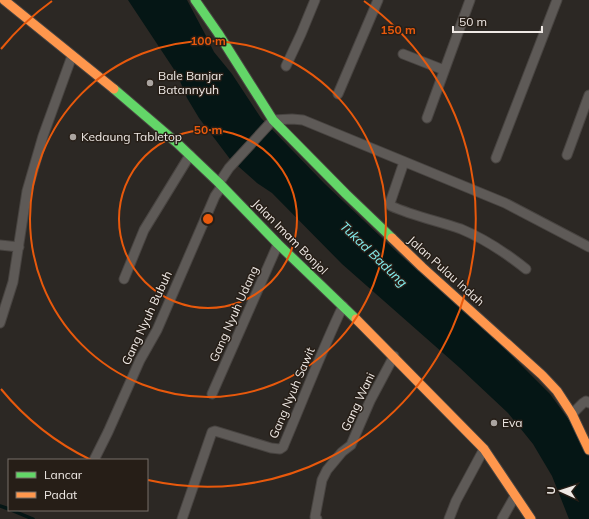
<svg xmlns="http://www.w3.org/2000/svg" width="589" height="519" font-family="Mulish,sans-serif">
	<style>
		.water { fill: #051615 }
		.lines { fill: none; stroke-linecap: round; stroke-linejoin: round }
		.stream { stroke: #051615; stroke-width: 3.5 }
		.street-casing { stroke: #484441; stroke-width: 11 }
		.fast-casing { stroke: #484441; stroke-width: 11 }
		.slow-casing { stroke: #484441; stroke-width: 11 }
		.street { stroke: #5e5a57; stroke-width: 9 }
		.fast { stroke: #63d668; stroke-width: 9 }
		.slow { stroke: #ff974d; stroke-width: 9 }
		.ring { fill: none; stroke: #e8590c; stroke-width: 2 }
		.poi-dot { fill: #aba5a1; stroke: #261e17; stroke-width: 1.5 }
		.labels { text-anchor: middle; stroke-width: 3; stroke-linejoin: round; paint-order: stroke }
		.poi-label { font-size: 12px; fill: #efe9e5; stroke: #261e17; text-anchor: start }
		.street-label { font-size: 12px; fill: #efe9e5; stroke: #261e17 }
		.water-label { font-size: 13px; font-style: italic; fill: #85f0f0; stroke: #261e17 }
		.centre { fill: #e8590c; stroke: #261e17; stroke-width: 2 }
		.ring-label { font-size: 12px; text-anchor: middle; font-weight: bold; fill: #e8590c; stroke: #261e17; stroke-width: 3; stroke-linejoin: round; paint-order: stroke }
	</style>
	<rect width="100%" height="100%" fill="#2c2824"/>
	<path class="water" d="M128 0H187L205 34 214 52 232 74 261 118 325 184 399 254 500 344 550 394 579 434 589 455V519H569L552 476 533 444 508 413 460 368 342 264 272 193 257 183 230 159 199 118 187 98 177 74Z"/>
	<g class="lines">
		<path class="stream" d="M0 506 9 509
			M11 510 33 519"/>
		<defs>
			<path id="street" d="M403 54 444 70
				M286 66 301 34 315 0
				M338 94 378 0
				M427 118 470 0
				M567 155 589 95
				M496 158 557 0
				M404 162 390 203 391 206C413 216 438 221 461 229 485 239 506 253 526 269
				M219 183 229 168 273 120 292 119 303 120 505 203 589 247
				M0 245 19 247
				M124 279 144 230 190 155
				M0 323 13 282 27 191 43 136 72 56
				M212 394 278 244
				M572 414 583 403 586 401 589 403
				M94 460 108 432 140 360 157 330 215 196 222 186
				M182 519 212 432 215 431 271 448 280 449 283 447C303 400 321 352 343 306
				M317 519 315 517 322 480 327 470 342 452 351 445 370 401 394 356
				M449 519 456 501 484 449
				M502 519 515 496"/>
			<path id="fast" d="M195 0 218 33 273 120 346 194 392 238
				M114 89 177 143 219 183 278 244 356 319"/>
			<path id="slow" d="M4 0 114 89
				M392 238 422 267 542 375 557 391 572 414 589 450
				M356 319 484 449 531 519"/>
		</defs>
		<use href="#street" class="street-casing"/>
		<use href="#fast" class="fast-casing"/>
		<use href="#slow" class="slow-casing"/>
		<use href="#street" class="street"/>
		<use href="#fast" class="fast"/>
		<use href="#slow" class="slow"/>
	</g>
	<g class="ring">
		<circle cx="208" cy="219" r="89"/>
		<circle cx="208" cy="219" r="178"/>
		<path d="M91 460A268 268 0 0 1 1 389M1 49A268 268 0 0 1 52 1M364 1A268 268 0 0 1 148 480"/>
	</g>
	<g class="poi-dot">
		<circle cx="150" cy="83" r="4"/>
		<circle cx="73" cy="137" r="4"/>
		<circle cx="494" cy="423" r="4"/>
	</g>
	<g class="labels">
		<g class="poi-label">
			<text x="158" y="80">Bale Banjar<tspan x="158" dy="14">Batannyuh</tspan></text>
			<text x="81" y="141">Kedaung Tabletop</text>
			<text x="502" y="427">Eva</text>
		</g>
		<g class="street-label">
			<text transform="translate(290 237) rotate(45)" y="4">Jalan Imam Bonjol</text>
			<text transform="translate(446 271) rotate(42)" y="4">Jalan Pulau Indah</text>
			<text transform="translate(234 314) rotate(-66)" y="4">Gang Nyuh Udang</text>
			<text transform="translate(147 318) rotate(-65)" y="4">Gang Nyuh Bubuh</text>
			<text transform="translate(292 393) rotate(-67)" y="4">Gang Nyuh Sawit</text>
			<text transform="translate(358 402) rotate(-65)" y="4">Gang Wani</text>
		</g>
		<g class="water-label">
			<text transform="translate(374 254) rotate(44)" y="5">Tukad Badung</text>
		</g>
	</g>
	<circle cx="208" cy="219" r="6" class="centre"/>
	<g class="ring-label">
		<text x="398" y="34">150 m</text>
		<text x="208" y="45">100 m</text>
		<text x="208" y="134">50 m</text>
	</g>
	<rect x="8" y="459" width="140" height="52" fill="#261e17" stroke="#766f69"/>
	<rect x="16" y="472" width="20" height="6" fill="#63d668" stroke="#766f69"/>
	<text x="44" y="479" font-size="12" fill="#efe9e5">Lancar</text>
	<rect x="16" y="492" width="20" height="6" fill="#ff974d" stroke="#766f69"/>
	<text x="44" y="499" font-size="12" fill="#efe9e5">Padat</text>
	<g transform="translate(561 491) rotate(273)" stroke="#261e17" stroke-width="3" paint-order="stroke">
	<path d="M0-3L7 15L0 10L-7 15Z" fill="#efe9e5"/>
	<text y="-6" font-size="11" font-weight="bold" text-anchor="middle" fill="#efe9e5">U</text>
	</g>
	<path d="M453 26v6h89v-6" fill="none" stroke="#efe9e5" stroke-width="2"/>
	<text x="459" y="26" font-size="12" fill="#efe9e5" stroke="#261e17" stroke-width="3" paint-order="stroke">50 m</text>
</svg>
